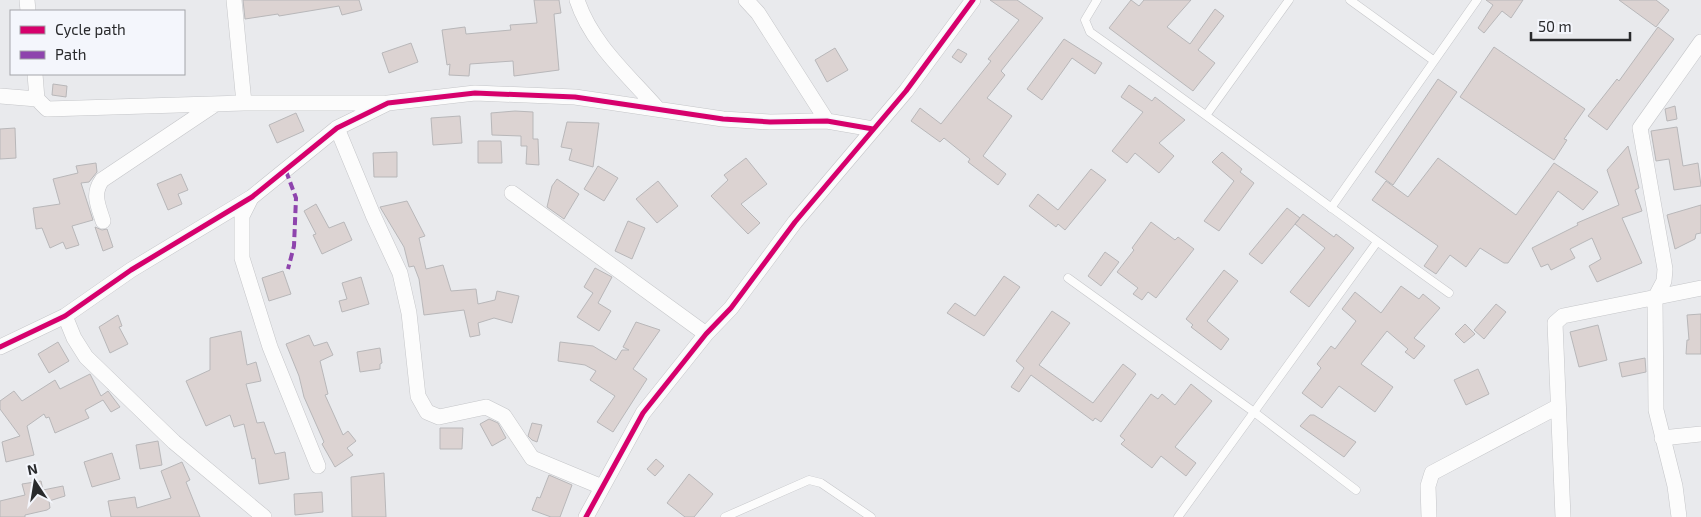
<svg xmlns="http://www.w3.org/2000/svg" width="1701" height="517" font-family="'Exo 2',sans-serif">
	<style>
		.building { fill: #dcd3d2; stroke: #b8b7b9 }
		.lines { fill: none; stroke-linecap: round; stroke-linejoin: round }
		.service-casing { stroke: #c5c6c9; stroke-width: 9 }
		.minor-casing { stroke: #c5c6c9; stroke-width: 16 }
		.service { stroke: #fcfcfc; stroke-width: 8 }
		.minor { stroke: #fcfcfc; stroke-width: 15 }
		.quiet { stroke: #8e44ad; stroke-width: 4; stroke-dasharray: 8 4; stroke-linecap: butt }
		.cycleway-casing { stroke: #f4f6fc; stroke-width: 8 }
		.cycleway { stroke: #d6006c; stroke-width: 5 }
	</style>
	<rect width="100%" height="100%" fill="#e9eaed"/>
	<path class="building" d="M243 0H359L362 10 342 15 339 6 279 16 278 14 245 19Z
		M534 0H559L561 13 554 14 559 70 514 76 513 61 470 64 469 76 449 75 450 64 447 65 442 30 465 27 466 34 511 30 510 25 537 23Z
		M990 0H1017L1043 18 1001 71 1005 75 987 98 1012 116 983 156 1006 174 998 185 968 162 970 159 944 138 940 142 911 121 920 108 941 124 991 61 988 59 1019 20Z
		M1131 0 1139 6 1144 0H1191L1167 27 1190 44 1215 9 1224 16 1198 50 1215 63 1193 91 1109 28Z
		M1486 0H1523L1511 18 1502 11 1484 33 1478 28 1493 5Z
		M1619 0H1656L1669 10 1656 27Z
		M1658 27 1674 39 1607 130 1588 116 1617 79 1619 81Z
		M1064 39 1102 63 1095 74 1072 58 1042 100 1027 89Z
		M411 43 418 62 389 73 382 53Z
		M1494 47 1585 109 1564 139 1567 140 1554 160 1460 97Z
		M835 48 848 70 827 82 815 60Z
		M958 49 967 54 961 63 952 57Z
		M1438 79 1457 92 1393 185 1375 172Z
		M53 84 67 86 66 97 52 95Z
		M1129 85 1152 101 1155 97 1185 120 1159 143 1174 156 1159 173 1135 153 1127 163 1112 151 1143 112 1121 97Z
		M1675 106 1677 119 1667 121 1665 109Z
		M515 111 533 112V139H538L539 165 526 164 527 146H521V136L492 135 491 113Z
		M296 113 304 131 277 143 269 125Z
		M460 116 462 143 433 145 431 118Z
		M567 122 599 123 593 167 569 160 572 149 561 147Z
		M1677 127 1683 166 1698 163 1701 186 1674 190 1669 159 1656 161 1651 131Z
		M15 128 16 158 0 159V129Z
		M478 141H501L502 163H478Z
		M1628 146 1639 188 1635 190 1642 211 1622 218 1642 263 1597 282 1589 266 1601 259 1592 238 1570 249 1575 258 1551 270 1548 264 1541 267 1532 248 1578 225 1577 223 1619 205 1607 170Z
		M397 152V177H374L373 153Z
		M1222 152 1242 169 1240 172 1254 183 1219 231 1204 221 1234 181 1212 162Z
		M746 158 767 184 741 204 760 223 748 234 711 196 728 180 724 175Z
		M1438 158 1516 215 1554 163 1598 192 1583 210 1558 191 1508 263H1504L1480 248 1466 267 1450 255 1436 274 1424 266 1438 246 1372 200 1386 181 1408 197Z
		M96 163 97 172 89 182 81 183 93 220 72 226 79 245 66 249 63 242 50 248 42 228 36 229 33 208 60 204 53 179 78 173 76 166Z
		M598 166 618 178 604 201 584 189Z
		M1091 169 1106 180 1065 230 1058 224 1056 227 1029 206 1038 194 1058 210Z
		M181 174 188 190 178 194 182 204 168 210 157 184Z
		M557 179 579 194 564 219 547 207 552 186Z
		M658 181 678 206 657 223 636 199Z
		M407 201 425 236 419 238 426 269 443 265 451 291 476 289 478 304 495 300 497 291 519 296 512 323 494 318 478 323 480 335 470 337 464 310 424 315 419 279 414 266 409 267 404 247 380 207Z
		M316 204 329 228 344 222 352 240 322 254 313 235 316 234 304 211Z
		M1701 205V233L1696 234 1695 239 1675 249 1667 215Z
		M1287 208 1300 218 1262 264 1249 254Z
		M1303 214 1334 237 1336 234 1354 248 1309 307 1290 292 1325 248 1295 224Z
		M628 221 645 228 632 259 615 251Z
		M1151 222 1175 240 1178 237 1194 249 1156 298 1148 292 1142 300 1133 294 1138 288 1117 272 1134 250 1132 248Z
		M95 227 102 230 107 229 113 247 103 251Z
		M1105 252 1119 262 1101 286 1088 276Z
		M595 268 612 277 598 303 611 311 599 331 577 317 593 293 584 287Z
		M1224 270 1238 281 1207 321 1229 339 1221 350 1191 327 1193 325 1186 319Z
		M283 271 291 294 269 301 262 278Z
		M1004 276 1020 287 984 336 947 313 955 303 975 316Z
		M361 277 369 304 342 312 339 301 347 299 342 283Z
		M1401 286 1419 299 1423 294 1440 308 1414 338 1425 346 1414 359 1405 352 1408 349 1387 331 1361 364 1393 387 1375 412 1339 386 1322 408 1302 393 1321 368 1317 364 1331 346 1335 349 1356 321 1342 309 1355 292 1381 313Z
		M1496 304 1506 312 1484 339 1474 330Z
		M1052 311 1070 323 1039 365 1093 403 1123 364 1136 374 1101 422 1095 418 1093 421 1031 375 1019 392 1011 387 1024 368 1016 361Z
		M1701 314V354H1686L1687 340H1689L1687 315Z
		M118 315 122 326 119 327 128 344 110 353 99 327Z
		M636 322 660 330 633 369 647 379 613 432 597 422 615 396 590 380 596 371 585 365 558 361 560 342 593 346 616 360 622 350H629L623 347Z
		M1465 324 1475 334 1464 343 1455 334Z
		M1598 325 1607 360 1579 367 1570 332Z
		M241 331 247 365 256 362 261 381 246 384 257 423 264 422 275 454 285 452 289 479 259 484 255 458 252 459 244 424 234 427 230 415 206 426 186 381 210 370V338Z
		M309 335 314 346 327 342 333 355 320 361 328 394 325 395 343 435 348 431 356 441 347 448 353 455 335 467 322 444 324 442 304 397 299 376 286 344Z
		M58 342 69 361 49 373 38 354Z
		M380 348 382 363 380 364V369L360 372 357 352Z
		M1645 358 1646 372 1622 377 1619 363Z
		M1478 369 1489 394 1466 405 1454 380Z
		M90 374 101 396 108 391 120 407 111 412 103 400 85 410 89 418 55 433 49 417 46 418 44 414 27 426 34 455 6 462 2 442 20 436 0 409V401L14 391 22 401 55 380 60 389Z
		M1191 384 1212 401 1175 447 1196 463 1186 476 1161 456 1152 468 1121 444 1125 440 1120 436 1151 394 1158 399 1162 394 1175 405Z
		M1310 415H1314L1356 442 1344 457 1300 426Z
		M489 419 498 423 506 438 492 446 480 424Z
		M532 423 542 425 537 442 532 440 528 436Z
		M440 428H463L462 449H440Z
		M158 441 162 465 140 469 136 445Z
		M112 453 120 479 92 487 84 462Z
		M656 459 664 466 655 476 647 469Z
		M182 462 190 480 186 482 200 517H111L108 501 135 497 137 508 171 498 161 471Z
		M384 473 386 517H352L351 477Z
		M689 474 713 494 694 517H685L667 503Z
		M549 475 572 485 560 517H551L532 510 537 497 540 498Z
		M41 481 43 490 63 486 65 496 49 501 50 508 47 510 25 515V517H0V501L25 495 22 484Z
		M322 492 323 512 295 515 294 494Z"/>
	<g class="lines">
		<defs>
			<path id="service" d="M1097 0 1085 20 1090 32C1211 117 1328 207 1449 293
				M1350 0 1433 60
				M1207 114 1289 0
				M1331 208 1477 0
				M1068 278 1254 412 1356 490
				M725 517 809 480 821 483 871 517
				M1178 517 1377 242"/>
			<path id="minor" d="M27 0 28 11
				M234 0 244 103
				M577 0C591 43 628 75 657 108
				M746 0 758 13 827 121
				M35 74 37 99 47 109 244 103H384
				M0 96 37 99
				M337 128 373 215 400 273 409 313 418 396 427 412 439 417 486 407 504 416 532 458 602 487
				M512 193 706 334
				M251 198 242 216V258L270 347 318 466
				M103 221C98 205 92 194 102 180L214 105
				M65 316 74 338 86 357 174 442 264 517
				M0 347 65 316 131 270 252 197 337 128 388 103 475 93 575 97 723 119 770 122 827 121 873 129
				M1662 438 1701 434
				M586 517 643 413 706 334 731 308 795 222 906 91 973 0
				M1429 517 1428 486 1432 473 1557 407
				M1563 517 1555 323 1563 316 1701 288
				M1679 517 1675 486 1656 410 1655 298 1664 281 1665 269 1640 128 1701 42"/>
		</defs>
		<use href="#service" class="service-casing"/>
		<use href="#minor" class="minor-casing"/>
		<use href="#service" class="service"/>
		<use href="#minor" class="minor"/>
		<path class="quiet" d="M286 171 296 198 294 246 288 269"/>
		<defs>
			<path id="cycleway" d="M0 347 65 316 131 270 252 197 337 128 388 103 475 93 575 97 723 119 770 122 827 121 873 129
				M586 517 643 413 706 334 731 308 795 222 906 91 973 0"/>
		</defs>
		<use href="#cycleway" class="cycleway-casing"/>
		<use href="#cycleway" class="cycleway"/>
	</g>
	<rect x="10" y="10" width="175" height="65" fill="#f4f6fc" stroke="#a3a4a9"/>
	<rect x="20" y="26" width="25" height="8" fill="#d6006c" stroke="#a3a4a9"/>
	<text x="55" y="35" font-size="15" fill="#292a2c">Cycle path</text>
	<rect x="20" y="51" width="25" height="8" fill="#8e44ad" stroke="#a3a4a9"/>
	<text x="55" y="60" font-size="15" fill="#292a2c">Path</text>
	<g transform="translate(35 482) rotate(348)" stroke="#f4f6fc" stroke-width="4" paint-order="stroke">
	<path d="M0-4L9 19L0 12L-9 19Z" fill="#292a2c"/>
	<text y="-8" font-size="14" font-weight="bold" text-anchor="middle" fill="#292a2c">N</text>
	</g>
	<path d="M1531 32v8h99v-8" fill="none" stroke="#292a2c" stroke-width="2.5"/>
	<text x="1538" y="32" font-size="15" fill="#292a2c" stroke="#f4f6fc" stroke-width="4" paint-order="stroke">50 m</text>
</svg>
